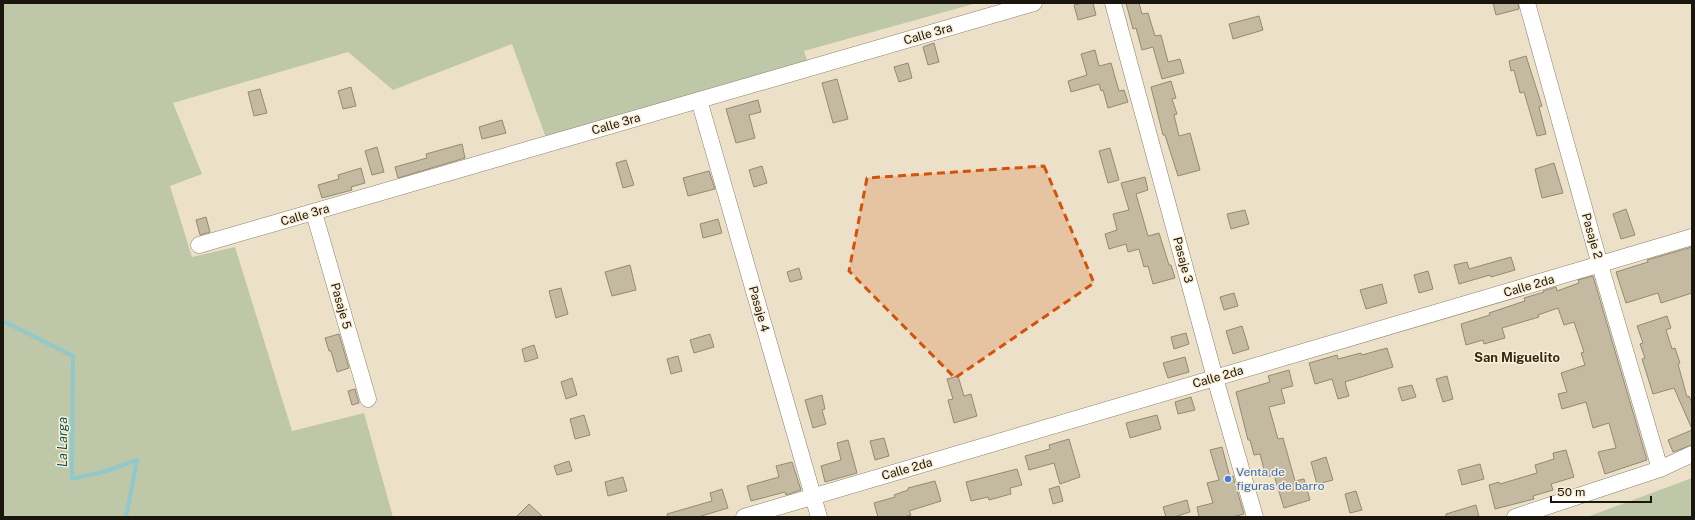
<svg xmlns="http://www.w3.org/2000/svg" width="1695" height="520" font-family="'Public Sans',sans-serif">
	<style>
		.green { fill: #bec8a9 }
		.lines { fill: none; stroke-linecap: round; stroke-linejoin: round }
		.stream { stroke: #91c8cb; stroke-width: 4 }
		.building { fill: #c4b9a1; stroke: #948a73 }
		.street-casing { stroke: #897f68; stroke-width: 17 }
		.street { stroke: #fff; stroke-width: 16 }
		.marked { fill: #d3520c; fill-opacity: 0.2; stroke: #d3520c; stroke-width: 3; stroke-dasharray: 8 5; stroke-linejoin: round }
		.shop-dot { fill: #3f7fe0; stroke: #faeed5; stroke-width: 1.5 }
		.labels { text-anchor: middle; stroke-width: 3; stroke-linejoin: round; paint-order: stroke }
		.street-label { font-size: 12px; fill: #1a160d; stroke: #faeed5 }
		.shop-label { font-size: 12px; fill: #366cbe; stroke: #faeed5; text-anchor: start }
		.neighbourhood-label { font-size: 13px; font-weight: bold; fill: #342b17; stroke: #faeed5 }
		.water-label { font-size: 13px; font-style: italic; fill: #05575b; stroke: #faeed5 }
	</style>
	<rect width="100%" height="100%" fill="#ece1c8"/>
	<path class="green" d="M3 3H977L804 51 809 66 550 149 512 44 393 90 348 52 173 103 202 174 170 186 192 257 235 247 292 431 364 413 393 517H3Z
		M1692 478V517H1587Z"/>
	<g class="lines">
		<path class="stream" d="M3 321 73 356 72 479 106 471 137 460 126 517"/>
	</g>
	<path class="building" d="M1082 3H1093L1096 15 1078 20 1074 5Z
		M1126 3H1139L1142 14 1148 13 1155 36 1161 35 1168 62 1180 59 1184 73 1162 79 1153 47 1142 50 1136 28 1133 29Z
		M1493 3H1518L1519 9 1496 15Z
		M1259 16 1263 30 1233 39 1229 24Z
		M934 43 939 62 928 65 923 47Z
		M1095 50 1099 66 1111 63 1119 91 1124 90 1128 102 1108 108 1103 90 1101 91 1099 84 1071 92 1068 81 1087 75 1081 54Z
		M1526 56 1542 106 1539 107 1546 134 1537 136 1524 92 1520 93 1514 70 1511 71 1509 61Z
		M908 63 912 78 899 82 894 67Z
		M837 79 848 119 833 123 822 83Z
		M1171 81 1176 98 1172 99 1177 114 1174 115 1179 136 1190 133 1200 170 1178 176 1165 135H1163L1151 87Z
		M351 87 356 106 343 109 338 91Z
		M260 89 267 113 254 116 248 92Z
		M758 100 761 112 749 115 755 138 736 143 726 109Z
		M502 120 506 133 482 139 479 127Z
		M462 144 465 158 398 178 395 167 427 158 426 154Z
		M377 147 384 172 372 175 365 151Z
		M1110 148 1119 180 1108 183 1099 151Z
		M626 160 634 185 623 188 616 163Z
		M1554 163 1563 193 1542 198 1535 169Z
		M762 166 767 183 754 187 749 170Z
		M361 168 365 183 351 187 352 190 322 198 318 185 339 179 338 175Z
		M709 171 715 189 688 196 683 178Z
		M1145 177 1148 190 1136 194 1148 236 1159 233 1169 265H1171L1175 278 1153 284 1148 266 1144 267 1139 249 1128 252 1126 244 1109 249 1105 234 1117 230 1113 214 1129 210 1121 183Z
		M1626 209 1635 235 1621 239 1613 214Z
		M1245 210 1249 224 1231 229 1227 214Z
		M206 217 210 232 200 235 196 220Z
		M718 219 722 233 703 238 700 224Z
		M1692 247V293L1661 303 1658 293 1626 303 1616 272 1648 262 1647 260Z
		M1511 257 1515 270 1491 277 1490 275 1459 284 1454 265 1467 262 1469 269Z
		M630 265 636 290 612 296 605 272Z
		M799 268 802 279 790 282 787 272Z
		M1428 271 1433 289 1419 293 1414 275Z
		M1593 276 1647 460 1605 474 1598 452 1616 448 1609 423 1593 428 1586 402 1562 409 1558 394 1567 392 1561 373 1585 365 1581 353 1584 352 1574 322 1564 325 1558 308 1538 315 1539 317 1502 328 1505 338 1484 344 1483 340 1466 345 1461 324 1490 315 1489 313 1525 301 1524 298 1544 292 1543 291 1556 287 1557 291 1579 283 1578 280Z
		M1382 284 1387 303 1366 309 1360 290Z
		M561 288 568 314 556 318 549 291Z
		M1234 293 1238 306 1224 310 1220 297Z
		M1667 316 1671 328 1666 330 1672 349 1675 348 1680 363 1678 364 1687 397 1689 396 1692 403V429L1674 388 1653 394 1642 359 1645 358 1640 344 1643 343 1637 326Z
		M1242 326 1249 349 1233 354 1226 331Z
		M1186 333 1189 344 1174 349 1171 337Z
		M339 334 349 368 337 372 331 351H329L325 338Z
		M710 334 714 347 694 353 690 340Z
		M534 345 538 358 525 362 522 349Z
		M1387 348 1393 367 1345 382 1349 396 1338 399 1332 379 1315 384 1309 363 1337 355 1338 359 1361 353 1362 355Z
		M678 356 682 371 671 374 667 359Z
		M1185 357 1189 372 1168 378 1163 363Z
		M1289 370 1293 386 1281 389 1285 403 1269 407 1278 439 1283 438 1295 481 1304 479 1310 500 1284 508 1274 475 1266 477 1260 454 1254 455 1250 440H1248L1236 392 1270 382 1268 376Z
		M958 376 964 396 971 394 977 416 954 423 948 400 953 399 947 379Z
		M1447 376 1453 399 1443 402 1436 379Z
		M572 378 577 395 566 399 561 382Z
		M1412 385 1416 397 1402 401 1398 388Z
		M355 389 359 403 352 405 348 391Z
		M822 395 825 409 822 410 826 424 813 428 805 400Z
		M1191 397 1195 410 1178 414 1175 402Z
		M584 415 590 435 575 439 570 419Z
		M1157 415 1161 429 1130 438 1126 423Z
		M1692 430V445L1673 452 1668 440Z
		M884 438 889 456 875 460 870 441Z
		M1069 439 1080 477 1060 484 1054 463 1029 470 1025 456 1050 449 1049 445Z
		M848 440 857 473 825 482 821 466 841 460 837 443Z
		M1222 447 1230 477 1233 476 1244 514 1232 517H1199L1197 507 1213 503 1207 483 1219 480 1210 450Z
		M1566 450 1574 477 1551 484 1553 490 1533 496 1534 499 1495 509 1489 485 1499 482 1500 484 1537 473 1535 465 1554 459 1553 453Z
		M1326 457 1333 480 1317 484 1311 462Z
		M569 461 572 471 557 475 554 466Z
		M792 462 801 490 786 495 785 492 751 501 747 486 779 477 776 466Z
		M1480 464 1484 479 1462 485 1458 470Z
		M1017 469 1022 485 1010 488 1011 494 989 500 988 497 971 501 966 482Z
		M623 477 627 491 608 496 605 482Z
		M935 481 941 501 909 511 911 515 904 517H878L874 503 895 497 894 495 908 490V488Z
		M1059 486 1063 501 1053 504 1049 489Z
		M722 489 728 508 698 517H668L667 514 712 501 710 493Z
		M1356 491 1362 510 1350 513 1345 494Z
		M1187 500 1190 512 1174 517H1166L1163 507Z
		M529 504 543 517H516Z
		M1476 505 1479 517H1446V514Z"/>
	<g class="lines">
		<defs>
			<path id="street" d="M1113 3 1215 378 1255 517
				M1527 3 1600 265 1660 469
				M699 100 819 517
				M314 213 368 399
				M199 245 1034 3
				M744 517 1692 237
				M1515 517 1660 469 1692 454"/>
		</defs>
		<use href="#street" class="street-casing"/>
		<use href="#street" class="street"/>
	</g>
	<path class="marked" d="M1044 166 1094 283 955 378 849 271 867 178Z"/>
	<circle class="shop-dot" cx="1228" cy="479" r="4"/>
	<g class="labels">
		<g class="street-label">
			<text transform="translate(928 34) rotate(-16)" y="4">Calle 3ra</text>
			<text transform="translate(616 124) rotate(-16)" y="4">Calle 3ra</text>
			<text transform="translate(305 215) rotate(-16)" y="4">Calle 3ra</text>
			<text transform="translate(1592 236) rotate(74)" y="4">Pasaje 2</text>
			<text transform="translate(1183 260) rotate(75)" y="4">Pasaje 3</text>
			<text transform="translate(1529 286) rotate(-16)" y="4">Calle 2da</text>
			<text transform="translate(341 306) rotate(74)" y="4">Pasaje 5</text>
			<text transform="translate(759 309) rotate(74)" y="4">Pasaje 4</text>
			<text transform="translate(1218 377) rotate(-16)" y="4">Calle 2da</text>
			<text transform="translate(907 469) rotate(-16)" y="4">Calle 2da</text>
		</g>
		<g class="shop-label">
			<text x="1236" y="476">Venta de<tspan x="1236" dy="14">figuras de barro</tspan></text>
		</g>
		<g class="neighbourhood-label">
			<text x="1517" y="362">San Miguelito</text>
		</g>
		<g class="water-label">
			<text transform="translate(62 442) rotate(-90)" y="5">La Larga</text>
		</g>
	</g>
	<rect width="1695" height="520" fill="none" stroke="#1a160d" stroke-width="8"/>
	<path d="M1551 496v6h100v-6" fill="none" stroke="#1a160d" stroke-width="2"/>
	<text x="1557" y="496" font-size="12" fill="#1a160d" stroke="#faeed5" stroke-width="3" paint-order="stroke">50 m</text>
</svg>
